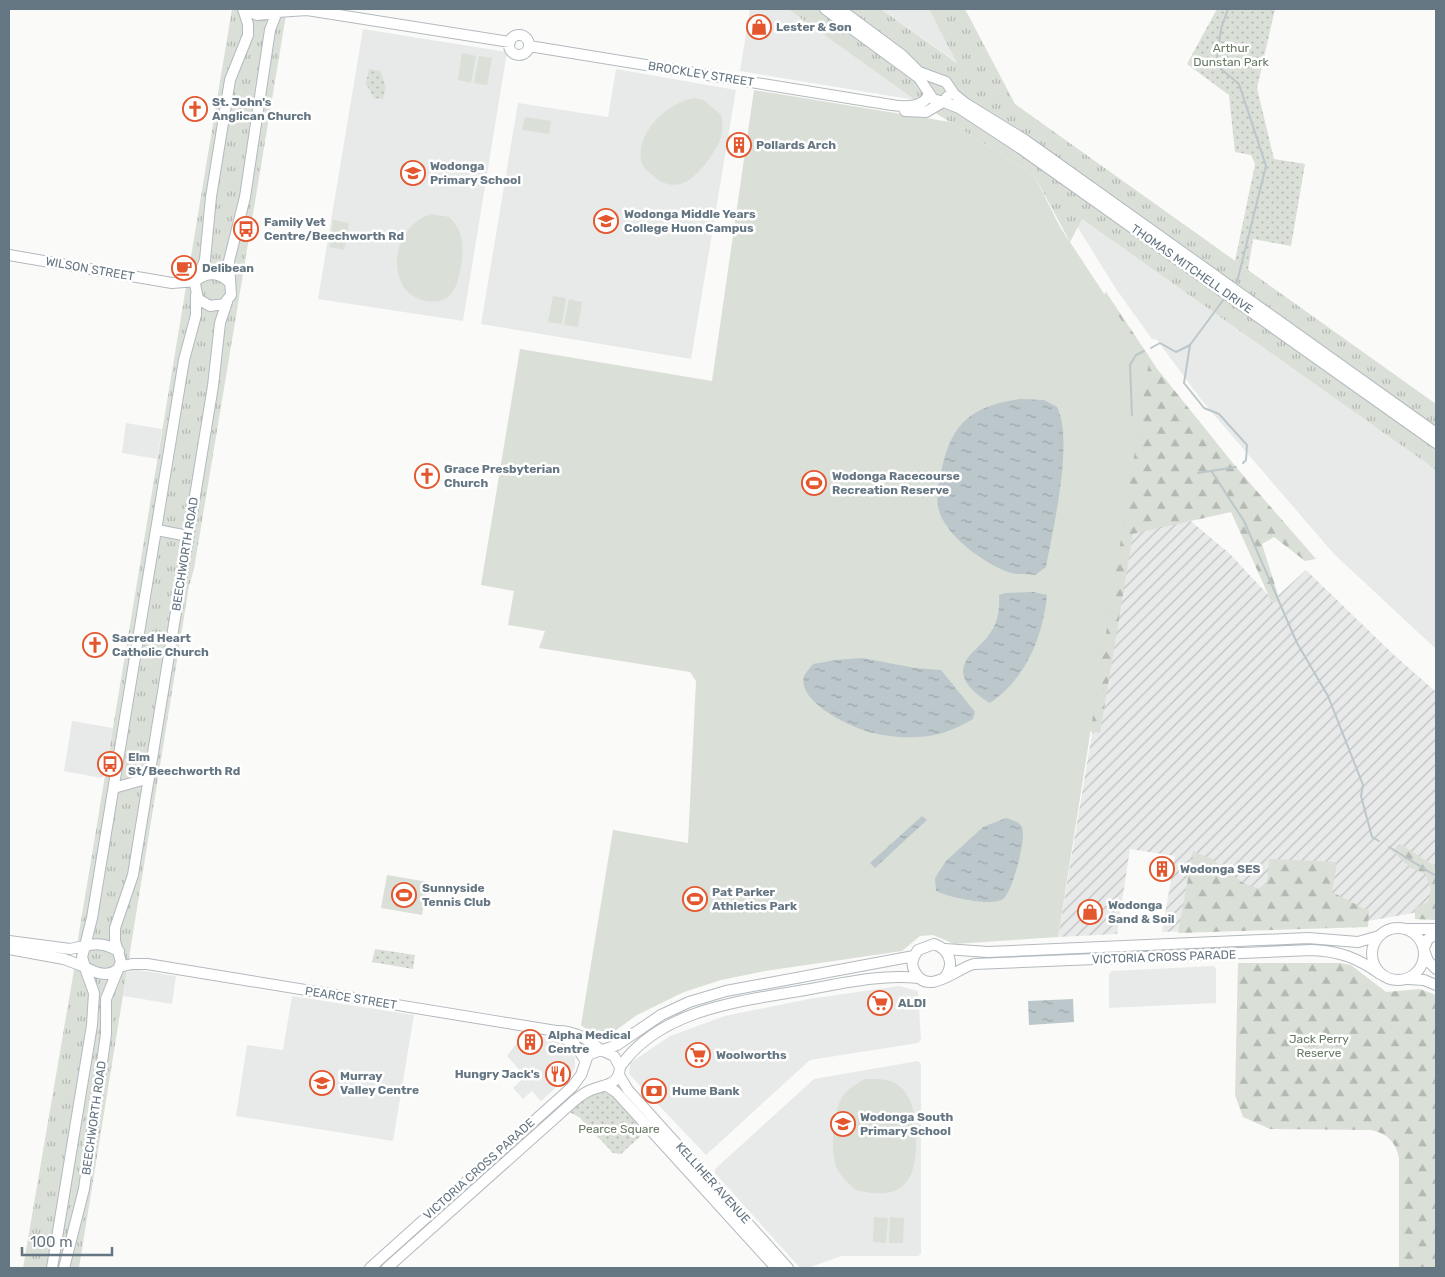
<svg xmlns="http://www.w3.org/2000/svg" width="1445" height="1277" font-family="Rubik,sans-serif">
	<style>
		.built { fill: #e8e9e9 }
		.industrial { fill: url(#industrial-furrows) }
		.grass { fill: url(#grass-tufts) }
		.forest { fill: url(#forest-firs) }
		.park { fill: url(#park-dots) }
		.garden { fill: #dadfd7 }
		.water { fill: url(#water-ripples) }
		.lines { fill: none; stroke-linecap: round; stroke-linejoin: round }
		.stream { stroke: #bbc7cb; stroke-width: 2 }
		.secondary-casing { stroke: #b3babf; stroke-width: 12 }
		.secondary { stroke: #fff; stroke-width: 10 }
		.labels { text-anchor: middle; stroke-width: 5; stroke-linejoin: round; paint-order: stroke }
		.poi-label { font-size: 12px; font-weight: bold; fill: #657683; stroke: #fff; text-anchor: start }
		.park-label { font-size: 12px; fill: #687a64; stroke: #fff }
		.street-label { font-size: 12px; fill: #657683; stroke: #fff }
	</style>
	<defs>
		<pattern id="industrial-furrows" width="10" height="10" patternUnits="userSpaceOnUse" patternTransform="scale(1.25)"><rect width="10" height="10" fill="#e8e9e9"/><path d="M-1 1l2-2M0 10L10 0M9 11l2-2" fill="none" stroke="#c0c1c2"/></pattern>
		<pattern id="grass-tufts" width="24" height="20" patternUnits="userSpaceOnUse" patternTransform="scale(1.25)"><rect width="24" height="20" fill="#dadfd7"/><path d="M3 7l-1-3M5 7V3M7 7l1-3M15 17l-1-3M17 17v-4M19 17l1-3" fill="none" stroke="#b4b9b4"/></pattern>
		<pattern id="forest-firs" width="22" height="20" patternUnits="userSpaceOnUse" patternTransform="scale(1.25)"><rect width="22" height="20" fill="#dadfd7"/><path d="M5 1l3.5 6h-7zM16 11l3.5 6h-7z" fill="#b4b9b4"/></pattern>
		<pattern id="park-dots" width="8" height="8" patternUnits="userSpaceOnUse" patternTransform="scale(1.25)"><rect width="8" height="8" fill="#dadfd7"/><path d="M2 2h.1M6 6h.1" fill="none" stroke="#b4b9b4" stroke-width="1.8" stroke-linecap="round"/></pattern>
		<pattern id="water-ripples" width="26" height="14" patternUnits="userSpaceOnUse" patternTransform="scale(1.25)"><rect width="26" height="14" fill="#bbc7cb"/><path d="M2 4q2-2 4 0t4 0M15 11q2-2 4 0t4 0" fill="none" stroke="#9ca6aa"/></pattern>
	</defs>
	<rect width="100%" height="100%" fill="#fafaf8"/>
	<path class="built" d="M750 9H788L915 100 740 71Z
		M884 9H929L958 63 883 10Z
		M363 29 507 52 463 321 318 299Z
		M616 69 736 90 691 359 481 324 518 103 608 117Z
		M1082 219 1436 470V649L1334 554 1203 402 1157 340 1152 339 1116 289 1077 226Z
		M126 423 162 429 157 459 122 453Z
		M72 721 113 728 104 776 101 778 64 771Z
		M1214 966 1216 969V1003L1109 1008V974L1112 971Z
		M132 969 176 976 172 1004 123 996 127 972Z
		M899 986 918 991 921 1040 918 1043 810 1060 706 1155 629 1074 630 1063 670 1036 725 1016 809 999Z
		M292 996 414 1015 393 1141 236 1116 247 1045 283 1050Z
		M523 1034 552 1038 568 1048 575 1058V1067L571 1074 541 1101 532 1091 523 1099 513 1088 525 1076 507 1056Z
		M918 1061 921 1064V1254L918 1256H841L808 1268H800L715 1173V1169L814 1079Z"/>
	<path class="industrial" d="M1186 517 1230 554 1273 600 1306 570 1394 655 1436 692V909L1362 922 1162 932 1175 856 1130 849 1117 934 1058 937 1128 519Z"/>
	<path class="grass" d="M232 9H287L194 569 189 586 79 1268H23L74 970 78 939Z
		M788 9H881L957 63 929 9H965L1015 104 1436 404V470L1082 219 1070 242 1034 175 915 100Z"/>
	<path class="forest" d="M1106 292 1158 370 1236 467 1316 559 1305 561 1274 537 1262 544 1280 601 1272 603 1231 512 1133 534 1100 733 1087 731 1101 298Z
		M1400 844 1436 867V920L1415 919V908L1428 902 1431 889 1425 874 1411 868 1392 851Z
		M1193 851 1212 859 1243 883 1260 889 1267 882 1269 859 1337 862 1332 892 1369 911 1368 927 1178 933Z
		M1238 963H1340L1351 965 1386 992 1420 989 1436 995V1268H1399V1158C1396 1142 1387 1133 1371 1130L1270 1129 1243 1117 1235 1095Z"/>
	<path class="park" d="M1217 9H1275L1257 88 1274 159 1305 164 1291 246 1253 239 1248 270 1235 261 1255 164 1251 155 1235 152 1229 95 1187 64Z
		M369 69 380 71 386 87 383 99 374 98 366 84Z
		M375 949 415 955 413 969 372 962Z
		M600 1091 611 1094 646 1131 621 1154 613 1153 579 1117 569 1112 577 1103Z"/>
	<path class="garden" d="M462 53 476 56 471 83 458 80Z
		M479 56 492 58 487 85 474 83Z
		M754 90 950 122 1034 175 1060 227 1149 362 1058 937 954 944 933 935 920 936 902 951 765 971 721 980 684 992 637 1015 608 1036 597 1038 581 1025 613 830 688 843 696 681 690 672 539 648 545 631 508 625 514 591 481 585 520 349 712 381Z
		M694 98 704 100 721 115C726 135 718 147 706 163 690 183 674 194 652 175 647 170 642 167 641 160 637 130 668 103 694 98Z
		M525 117 551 121 549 134 522 130Z
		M431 214 449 217C464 232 464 246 461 266 459 276 457 288 450 295 437 308 411 300 403 286 388 259 402 223 431 214Z
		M333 220 349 223 344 250 329 247Z
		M553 296 566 298 562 324 548 322Z
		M569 299 582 302 578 327 564 325Z
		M387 875 428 882 422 915 381 908Z
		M865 1079C877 1079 888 1078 898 1085 914 1097 916 1120 916 1138 917 1181 903 1202 856 1190 849 1184 839 1175 836 1166 830 1150 833 1106 845 1093 851 1087 858 1083 865 1079Z
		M874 1217 888 1218 886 1243 873 1242Z
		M890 1217 904 1218 903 1243H889Z"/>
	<path class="water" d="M1020 399 1044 400 1057 407C1074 440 1053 529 1046 567L1035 575C1026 574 1016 575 1008 572 984 563 942 534 938 506 936 493 939 481 942 468 952 421 974 406 1020 399Z
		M1033 592 1047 595C1043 637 1025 680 990 703 977 695 957 681 965 663 969 653 982 645 988 636 998 624 1000 610 999 595L1005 593Z
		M862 658 915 668 941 670 975 712 973 719C954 730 937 737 915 737 902 738 886 736 873 733 853 728 797 703 804 676 806 672 811 667 813 664L836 660Z
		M922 816 927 820 875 868 870 863Z
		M1006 818C1012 820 1018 821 1022 827 1027 838 1012 893 1003 899 992 907 948 897 936 891L935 878 946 861 983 827Z
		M1073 999 1074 1022 1029 1025 1028 1001Z"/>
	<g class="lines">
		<path class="stream" d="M1228 9 1221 29 1216 65 1239 84 1266 166 1237 282
			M1190 345 1184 383 1204 408 1219 414 1247 445 1246 460 1243 463
			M1151 348 1160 343 1176 352 1190 345 1224 299
			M1132 415 1130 365 1136 355 1144 351
			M1212 472 1244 521 1297 643 1328 696 1363 785 1361 796 1372 837 1379 841
			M1198 473 1236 467
			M1389 847 1436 876"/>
		<defs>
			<path id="secondary" d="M243 9 248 24V35L230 80 211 197 205 260 195 284 198 299 210 306 224 304 231 295 229 261 245 197 270 30 278 9
				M243 9 257 15 276 13
				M825 9 919 78 933 99 943 102 947 97
				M840 9 902 55 919 72 946 82 954 94 965 103 1025 140 1436 433
				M277 12 307 10 510 42
				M509 45a10 10 0 1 1 20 0a10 10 0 1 1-20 0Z
				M529 46 873 102C890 104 921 114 929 94
				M944 102 959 108 1020 148 1436 443
				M905 111 926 112 943 102
				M9 255 172 283 196 281
				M197 280C208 271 221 273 230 283
				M157 530 188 536
				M114 788 149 778
				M1372 954a26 26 0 1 1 52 0a26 26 0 1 1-52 0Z
				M1408 929H1436
				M9 941 70 949 84 946
				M85 946 92 918 184 360 196 315V295
				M1424 948 1428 939 1436 934
				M9 949 64 959 85 967
				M945 949 988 952 1308 938 1358 942 1379 936
				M1424 950 1428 961 1436 969
				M119 967 132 964H147L556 1031C574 1030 587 1039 601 1050
				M118 969C108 978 95 973 85 967L82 957 85 946C98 942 107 945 119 951
				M945 977C955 964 949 949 934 944L918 950C913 957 910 964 915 972 928 997 957 968 974 964L1312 950C1339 951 1358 958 1380 974
				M1408 979 1424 980 1436 985
				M556 1032 575 1045 585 1060
				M603 1050 617 1045 661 1015 689 1002 726 991 914 956
				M620 1067C660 1009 741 1001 805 990 844 983 880 974 919 978
				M619 1075 628 1090 788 1268
				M607 1086 616 1092 776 1268
				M52 1268 92 1025 94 993 85 968
				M64 1268 84 1189 106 1034V999L121 962 115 941V928L133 875 213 386 220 323 227 302
				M370 1268 572 1087 581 1075 588 1055 601 1050 614 1056 620 1067C619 1086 605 1084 591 1090 585 1092 579 1097 574 1101L387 1268"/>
		</defs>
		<use href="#secondary" class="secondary-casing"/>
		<use href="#secondary" class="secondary"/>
	</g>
	<defs>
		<symbol id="shop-ring" viewBox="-11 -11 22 22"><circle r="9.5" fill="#fff" stroke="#e4572e" stroke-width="1.5"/><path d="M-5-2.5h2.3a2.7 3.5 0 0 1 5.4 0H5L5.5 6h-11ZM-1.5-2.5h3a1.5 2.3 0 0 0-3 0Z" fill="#e4572e"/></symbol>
		<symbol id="church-ring" viewBox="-11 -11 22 22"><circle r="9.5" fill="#fff" stroke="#e4572e" stroke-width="1.5"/><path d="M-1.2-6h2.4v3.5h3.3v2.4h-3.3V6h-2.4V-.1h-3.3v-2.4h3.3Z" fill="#e4572e"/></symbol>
		<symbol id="building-ring" viewBox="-11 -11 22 22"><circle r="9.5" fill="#fff" stroke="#e4572e" stroke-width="1.5"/><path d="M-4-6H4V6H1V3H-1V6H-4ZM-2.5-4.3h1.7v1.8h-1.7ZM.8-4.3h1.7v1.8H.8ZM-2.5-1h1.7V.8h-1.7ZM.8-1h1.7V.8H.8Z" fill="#e4572e"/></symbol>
		<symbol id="school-ring" viewBox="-11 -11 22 22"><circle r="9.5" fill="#fff" stroke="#e4572e" stroke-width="1.5"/><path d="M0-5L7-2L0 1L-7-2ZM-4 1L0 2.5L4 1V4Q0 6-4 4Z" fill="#e4572e"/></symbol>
		<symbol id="bus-ring" viewBox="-11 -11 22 22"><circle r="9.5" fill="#fff" stroke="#e4572e" stroke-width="1.5"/><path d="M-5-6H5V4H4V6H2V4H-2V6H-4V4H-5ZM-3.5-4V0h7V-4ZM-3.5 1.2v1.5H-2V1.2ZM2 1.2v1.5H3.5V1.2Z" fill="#e4572e"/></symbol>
		<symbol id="cafe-ring" viewBox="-11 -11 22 22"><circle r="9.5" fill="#fff" stroke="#e4572e" stroke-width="1.5"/><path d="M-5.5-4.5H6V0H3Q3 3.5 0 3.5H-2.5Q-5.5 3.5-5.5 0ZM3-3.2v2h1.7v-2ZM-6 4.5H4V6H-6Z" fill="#e4572e"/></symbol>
		<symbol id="stadium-ring" viewBox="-11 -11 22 22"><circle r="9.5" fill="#fff" stroke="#e4572e" stroke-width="1.5"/><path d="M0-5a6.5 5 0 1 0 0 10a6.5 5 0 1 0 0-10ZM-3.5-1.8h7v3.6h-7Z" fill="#e4572e"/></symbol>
		<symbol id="supermarket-ring" viewBox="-11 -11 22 22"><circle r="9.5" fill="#fff" stroke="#e4572e" stroke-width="1.5"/><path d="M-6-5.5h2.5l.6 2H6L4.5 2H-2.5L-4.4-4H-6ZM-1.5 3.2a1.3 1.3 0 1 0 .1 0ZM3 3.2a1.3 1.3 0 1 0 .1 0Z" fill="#e4572e"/></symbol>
		<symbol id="restaurant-ring" viewBox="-11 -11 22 22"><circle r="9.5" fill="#fff" stroke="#e4572e" stroke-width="1.5"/><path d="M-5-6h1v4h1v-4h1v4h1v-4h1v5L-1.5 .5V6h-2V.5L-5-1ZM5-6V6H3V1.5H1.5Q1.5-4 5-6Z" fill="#e4572e"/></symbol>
		<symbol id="university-ring" viewBox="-11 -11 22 22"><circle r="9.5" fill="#fff" stroke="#e4572e" stroke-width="1.5"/><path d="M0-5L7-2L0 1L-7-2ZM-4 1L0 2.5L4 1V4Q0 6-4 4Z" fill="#e4572e"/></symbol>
		<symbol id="bank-ring" viewBox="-11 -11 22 22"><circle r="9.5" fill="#fff" stroke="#e4572e" stroke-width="1.5"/><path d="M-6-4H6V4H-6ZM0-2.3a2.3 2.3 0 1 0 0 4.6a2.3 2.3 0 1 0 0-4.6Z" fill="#e4572e"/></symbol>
	</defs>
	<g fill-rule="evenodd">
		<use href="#shop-ring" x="745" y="13" width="28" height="28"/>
		<use href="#church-ring" x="181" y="95" width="28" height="28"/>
		<use href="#building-ring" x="725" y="131" width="28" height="28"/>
		<use href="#school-ring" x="399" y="159" width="28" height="28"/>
		<use href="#school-ring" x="592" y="207" width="28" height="28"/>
		<use href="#bus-ring" x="232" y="215" width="28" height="28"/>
		<use href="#cafe-ring" x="170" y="254" width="28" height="28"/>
		<use href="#church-ring" x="413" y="462" width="28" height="28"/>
		<use href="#stadium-ring" x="800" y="469" width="28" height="28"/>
		<use href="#church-ring" x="81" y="631" width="28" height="28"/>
		<use href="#bus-ring" x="96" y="750" width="28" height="28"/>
		<use href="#building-ring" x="1148" y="855" width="28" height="28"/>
		<use href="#stadium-ring" x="390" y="881" width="28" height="28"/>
		<use href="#stadium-ring" x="681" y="885" width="28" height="28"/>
		<use href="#shop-ring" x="1076" y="898" width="28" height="28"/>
		<use href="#supermarket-ring" x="866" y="989" width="28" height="28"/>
		<use href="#building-ring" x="516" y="1028" width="28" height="28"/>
		<use href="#supermarket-ring" x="684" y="1041" width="28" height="28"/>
		<use href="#restaurant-ring" x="544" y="1060" width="28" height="28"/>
		<use href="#university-ring" x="308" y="1069" width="28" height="28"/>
		<use href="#bank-ring" x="640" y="1077" width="28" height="28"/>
		<use href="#school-ring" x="829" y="1110" width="28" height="28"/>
	</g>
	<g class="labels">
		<g class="poi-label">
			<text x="776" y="31">Lester &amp; Son</text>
			<text x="212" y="106">St. John's<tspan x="212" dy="14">Anglican Church</tspan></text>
			<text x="756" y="149">Pollards Arch</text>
			<text x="430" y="170">Wodonga<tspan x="430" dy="14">Primary School</tspan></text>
			<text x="624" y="218">Wodonga Middle Years<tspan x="624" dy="14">College Huon Campus</tspan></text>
			<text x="264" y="226">Family Vet<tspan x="264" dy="14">Centre/Beechworth Rd</tspan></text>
			<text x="202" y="272">Delibean</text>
			<text x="444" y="473">Grace Presbyterian<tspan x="444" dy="14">Church</tspan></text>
			<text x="832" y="480">Wodonga Racecourse<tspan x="832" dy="14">Recreation Reserve</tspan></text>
			<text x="112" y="642">Sacred Heart<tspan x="112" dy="14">Catholic Church</tspan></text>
			<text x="128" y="761">Elm<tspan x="128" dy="14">St/Beechworth Rd</tspan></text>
			<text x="1180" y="873">Wodonga SES</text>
			<text x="422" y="892">Sunnyside<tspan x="422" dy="14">Tennis Club</tspan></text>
			<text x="712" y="896">Pat Parker<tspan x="712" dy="14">Athletics Park</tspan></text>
			<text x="1108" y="909">Wodonga<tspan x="1108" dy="14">Sand &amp; Soil</tspan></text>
			<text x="898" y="1007">ALDI</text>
			<text x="548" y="1039">Alpha Medical<tspan x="548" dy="14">Centre</tspan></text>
			<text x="716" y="1059">Woolworths</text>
			<text x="540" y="1078" text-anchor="end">Hungry Jack's</text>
			<text x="340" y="1080">Murray<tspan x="340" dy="14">Valley Centre</tspan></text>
			<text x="672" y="1095">Hume Bank</text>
			<text x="860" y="1121">Wodonga South<tspan x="860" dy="14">Primary School</tspan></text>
		</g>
		<g class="park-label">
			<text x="1231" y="52">Arthur<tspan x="1231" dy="14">Dunstan Park</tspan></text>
			<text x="1319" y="1043">Jack Perry<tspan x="1319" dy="14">Reserve</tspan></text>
			<text x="619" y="1133">Pearce Square</text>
		</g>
		<g class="street-label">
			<text transform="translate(701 74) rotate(9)" y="4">BROCKLEY STREET</text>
			<text transform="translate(90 269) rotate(10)" y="4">WILSON STREET</text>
			<text transform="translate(1192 269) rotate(35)" y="4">THOMAS MITCHELL DRIVE</text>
			<text transform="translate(185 554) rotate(-81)" y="4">BEECHWORTH ROAD</text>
			<text transform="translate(1164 957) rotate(-2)" y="4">VICTORIA CROSS PARADE</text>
			<text transform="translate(351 998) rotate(9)" y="4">PEARCE STREET</text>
			<text transform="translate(94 1118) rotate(-82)" y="4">BEECHWORTH ROAD</text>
			<text transform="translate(479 1169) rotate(-42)" y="4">VICTORIA CROSS PARADE</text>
			<text transform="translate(713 1183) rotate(48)" y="4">KELLIHER AVENUE</text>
		</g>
	</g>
	<rect width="1445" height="1277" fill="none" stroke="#657683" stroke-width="20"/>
	<path d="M22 1247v8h90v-8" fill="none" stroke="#657683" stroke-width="2.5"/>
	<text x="30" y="1247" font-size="15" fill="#657683" stroke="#ffffff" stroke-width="4" paint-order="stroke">100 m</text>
</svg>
